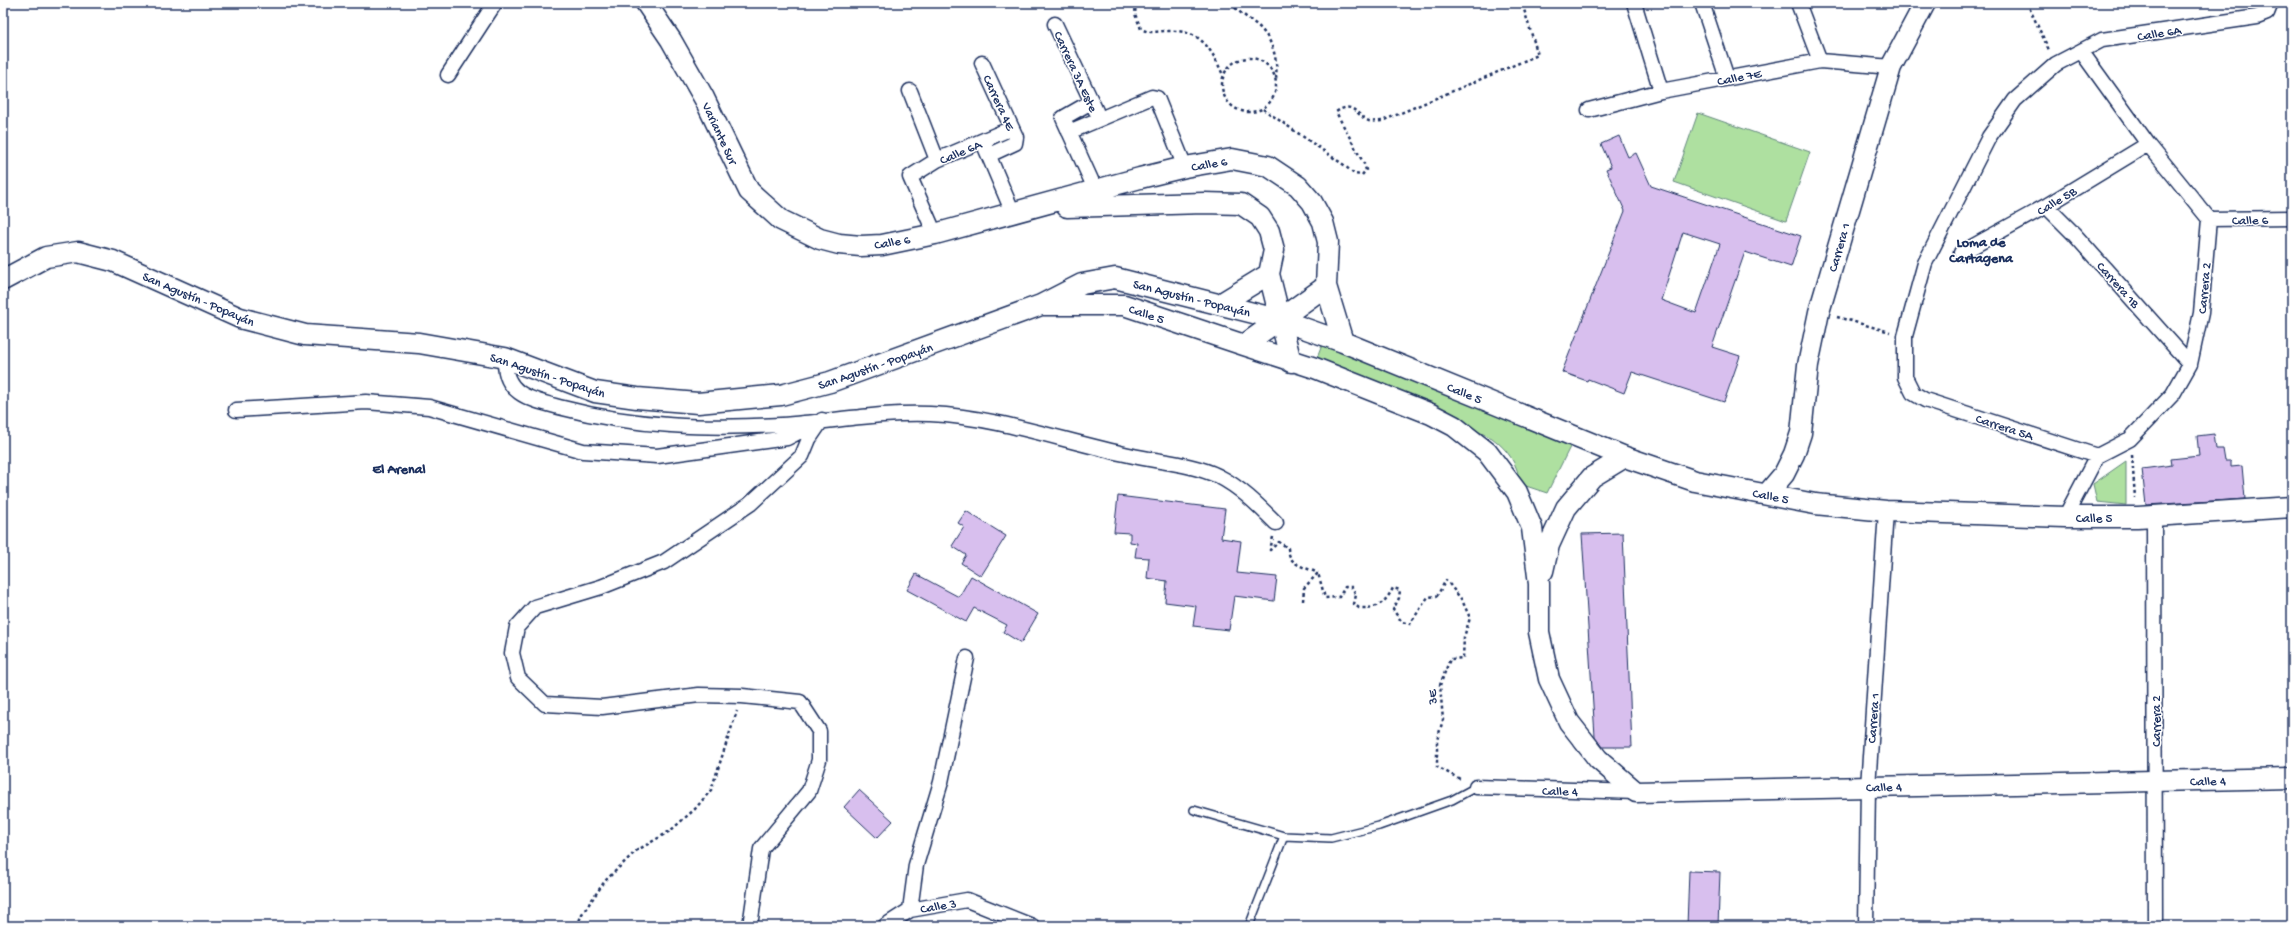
<svg xmlns="http://www.w3.org/2000/svg" width="2295" height="929" font-family="'Gochi Hand',sans-serif">
	<style>
		.green { fill: #aee0a0; stroke: #64887f }
		.building { fill: #d8bfee; stroke: #1b2f5e; fill-rule: evenodd }
		.lines { fill: none; stroke-linecap: round; stroke-linejoin: round }
		.lane-casing { stroke: #1b2f5e; stroke-width: 10 }
		.street-casing { stroke: #1b2f5e; stroke-width: 17 }
		.secondary-casing { stroke: #1b2f5e; stroke-width: 23 }
		.path { stroke: #1b2f5e; stroke-width: 2.5; stroke-dasharray: 3 3; stroke-linecap: butt }
		.lane { stroke: #fff; stroke-width: 7 }
		.street { stroke: #fff; stroke-width: 14 }
		.secondary { stroke: #fff; stroke-width: 20 }
		.labels { text-anchor: middle; stroke-width: 3; stroke-linejoin: round; paint-order: stroke }
		.street-label { font-size: 13px; fill: #1b2f5e; stroke: #fff }
		.neighbourhood-label { font-size: 14px; font-weight: bold; fill: #1b2f5e; stroke: #fff }
	</style>
	<rect width="100%" height="100%" fill="#fff"/>
	<filter id="ink" filterUnits="userSpaceOnUse"><feTurbulence type="fractalNoise" baseFrequency=".025" numOctaves="2"/><feDisplacementMap in="SourceGraphic" scale="8" xChannelSelector="R" yChannelSelector="G"/><feConvolveMatrix kernelMatrix="1 2 1 2 8 2 1 2 1" color-interpolation-filters="sRGB"/></filter>
	<g filter="url(#ink)">
		<path class="green" d="M1698 113 1810 152 1786 221 1674 182Z
			M1324 340 1572 443 1547 493 1520 484C1518 464 1508 450 1492 438L1317 358Z
			M2126 461V505L2097 502 2093 484Z"/>
		<path class="building" d="M1619 136 1628 157 1636 153 1651 186 1801 236 1791 267 1745 252 1712 347 1740 356 1724 402 1632 372 1624 393 1588 379 1587 381 1562 372 1625 211 1606 169 1611 167 1601 144ZM1683 232 1720 244 1696 313 1661 300Z
			M2214 434 2216 449H2223L2225 461H2231V467L2242 466 2245 499 2146 505 2142 469 2172 465 2171 459 2199 456 2197 436Z
			M1118 496 1225 509 1221 538 1241 541 1237 573 1277 577 1274 601 1234 596 1229 630 1193 626 1196 606 1165 602 1167 581 1147 578 1149 558 1135 557 1137 543 1130 542V533L1114 532Z
			M966 511 1006 536 981 576 961 563 966 555 952 546 964 527 958 523Z
			M1623 533 1632 747H1603L1595 736 1582 534Z
			M916 574 959 597 971 576 1038 614 1021 643 1003 632 1007 625 974 608 966 622 907 590Z
			M859 790 893 821 877 838 844 807Z
			M1689 871 1720 872 1718 926H1687Z"/>
		<g class="lines">
			<defs>
				<path id="lane" d="M1194 810 1284 836
					M1249 926 1284 836 1331 838 1379 826 1452 800 1476 787"/>
				<path id="street" d="M1634 3 1661 91
					M1702 3 1727 78
					M1798 3 1820 61
					M1055 24 1096 111
					M982 63 1016 137 1015 143 989 155
					M448 75 495 3
					M910 91 937 160
					M1091 102 1063 118 1096 191
					M1589 110 1661 91 1820 61 1891 67
					M1069 132 1152 97 1157 98 1185 167
					M985 147 1013 213
					M2046 206 2074 234 2190 364
					M2209 219 2292 218
					M935 234 910 177 937 160 1012 128
					M1961 253 2046 206 2148 144
					M505 358C503 396 533 400 563 408 635 427 707 429 781 425 831 422 880 412 930 414 998 417 1063 441 1129 455 1158 462 1190 463 1218 476 1240 487 1258 505 1276 523
					M236 410 366 402 429 407 583 451 657 456 787 438 812 425
					M2097 456 1925 400 1913 393 1905 377V336L1925 263 1989 137 2015 100 2056 64 2102 40 2257 17 2267 13 2271 3
					M2154 516 2155 926
					M2065 517 2097 456 2130 439 2173 394 2190 364 2201 313 2209 219 2148 144 2081 51
					M1476 787 1636 792
					M910 910 916 865 941 782 967 658
					M750 926 761 849 809 791 819 760V731L800 702 742 696 699 695 602 707 545 704 518 678 512 653 517 627 535 607 601 587 664 562 750 504 802 456 809 439 822 420
					M885 926 910 910 967 900 1032 926
					M1866 926 1868 787 1886 511"/>
				<path id="secondary" d="M646 3 671 40 704 98 749 191 781 220 820 239 839 244 861 246 882 245 935 234 1140 178 1185 167 1232 159 1268 166 1298 186 1312 202 1323 222 1328 242 1326 286 1343 342
					M1067 207 1204 203 1241 204 1260 217 1269 231 1274 250 1269 274 1291 362
					M3 280 46 257 78 252 113 261 240 318 305 335 419 343 505 358 595 392 637 398 698 403 781 395 830 382 1041 305 1082 284 1115 278 1281 320 1343 342 1625 457 1695 481 1815 504 1886 511 2065 517H2138L2292 507
					M1220 304 1269 274
					M1044 305H1124L1244 345 1315 368 1431 414 1454 426 1487 452 1517 492 1532 528 1539 584V632L1549 679 1569 722 1598 759 1636 792 2292 778
					M1244 345 1326 286
					M1767 494 1784 474 1794 454 1801 433 1808 365 1819 312 1891 67 1925 3
					M1543 571 1549 545 1566 508 1592 477 1625 457"/>
			</defs>
			<use href="#lane" class="lane-casing"/>
			<use href="#street" class="street-casing"/>
			<use href="#secondary" class="secondary-casing"/>
			<path class="path" d="M1136 3 1135 14 1141 29C1151 34 1157 31 1168 31 1200 29 1211 48 1223 75
				M1231 3C1238 12 1248 18 1257 25 1273 39 1278 59 1276 79
				M2027 3 2049 50
				M1222 85a27 27 0 1 1 54 0a27 27 0 1 1-54 0Z
				M1263 109 1344 165 1354 174 1362 175 1366 170 1364 164 1336 112C1354 100 1355 115 1369 121 1372 122 1379 121 1382 121L1538 55 1522 3
				M1837 317 1890 332
				M2132 455 2135 498
				M1273 537 1270 550 1279 542 1288 548C1289 566 1303 566 1318 573
				M1303 601 1304 588 1318 573 1325 598 1339 597 1345 587H1352L1356 595 1354 604 1359 608C1376 609 1385 604 1393 588L1400 590 1399 598 1393 610 1402 622 1410 624 1428 597 1437 596 1446 580 1462 600 1470 618 1464 637 1463 658 1450 659 1440 685 1443 720 1437 740V767L1462 780
				M577 926 582 914 605 881 636 851 670 831 695 809 711 790 737 711"/>
			<use href="#lane" class="lane"/>
			<use href="#street" class="street"/>
			<use href="#secondary" class="secondary"/>
		</g>
	</g>
	<g class="labels">
		<g class="street-label">
			<text transform="translate(2159 32) rotate(-9)" y="5">Calle 6A</text>
			<text transform="translate(1077 71) rotate(65)" y="5">Carrera 3A Este</text>
			<text transform="translate(1739 76) rotate(-11)" y="5">Calle 7E</text>
			<text transform="translate(1000 102) rotate(65)" y="5">Carrera 4E</text>
			<text transform="translate(721 133) rotate(65)" y="5">Variante Sur</text>
			<text transform="translate(960 151) rotate(-23)" y="5">Calle 6A</text>
			<text transform="translate(1209 163) rotate(-10)" y="5">Calle 6</text>
			<text transform="translate(2056 200) rotate(-31)" y="5">Calle 5B</text>
			<text transform="translate(2250 219) rotate(-1)" y="5">Calle 6</text>
			<text transform="translate(892 241) rotate(-10)" y="5">Calle 6</text>
			<text transform="translate(1838 247) rotate(-74)" y="5">Carrera 1</text>
			<text transform="translate(2119 284) rotate(48)" y="5">Carrera 1B</text>
			<text transform="translate(2203 288) rotate(-85)" y="5">Carrera 2</text>
			<text transform="translate(1192 297) rotate(14)" y="5">San Agustín - Popayán</text>
			<text transform="translate(199 298) rotate(23)" y="5">San Agustín - Popayán</text>
			<text transform="translate(1147 313) rotate(18)" y="5">Calle 5</text>
			<text transform="translate(875 365) rotate(-19)" y="5">San Agustín - Popayán</text>
			<text transform="translate(548 374) rotate(18)" y="5">San Agustín - Popayán</text>
			<text transform="translate(1465 392) rotate(22)" y="5">Calle 5</text>
			<text transform="translate(2005 426) rotate(18)" y="5">Carrera 5A</text>
			<text transform="translate(1771 495) rotate(11)" y="5">Calle 5</text>
			<text x="2094" y="522">Calle 5</text>
			<text transform="translate(1431 697) rotate(-93)" y="5">3E</text>
			<text transform="translate(1872 718) rotate(-86)" y="5">Carrera 1</text>
			<text transform="translate(2155 721) rotate(-90)" y="5">Carrera 2</text>
			<text transform="translate(2208 780) rotate(-1)" y="5">Calle 4</text>
			<text transform="translate(1884 786) rotate(-1)" y="5">Calle 4</text>
			<text transform="translate(1560 790) rotate(1)" y="5">Calle 4</text>
			<text transform="translate(938 905) rotate(-10)" y="5">Calle 3</text>
		</g>
		<g class="neighbourhood-label">
			<text x="1981" y="246">Loma de<tspan x="1981" dy="16">Cartagena</tspan></text>
			<text x="399" y="473">El Arenal</text>
		</g>
	</g>
	<rect width="2295" height="929" fill="none" stroke="#fff" stroke-width="16"/>
	<rect x="8" y="8" width="2279" height="913" fill="none" stroke="#1b2f5e" stroke-width="1.5" filter="url(#ink)"/>
</svg>
